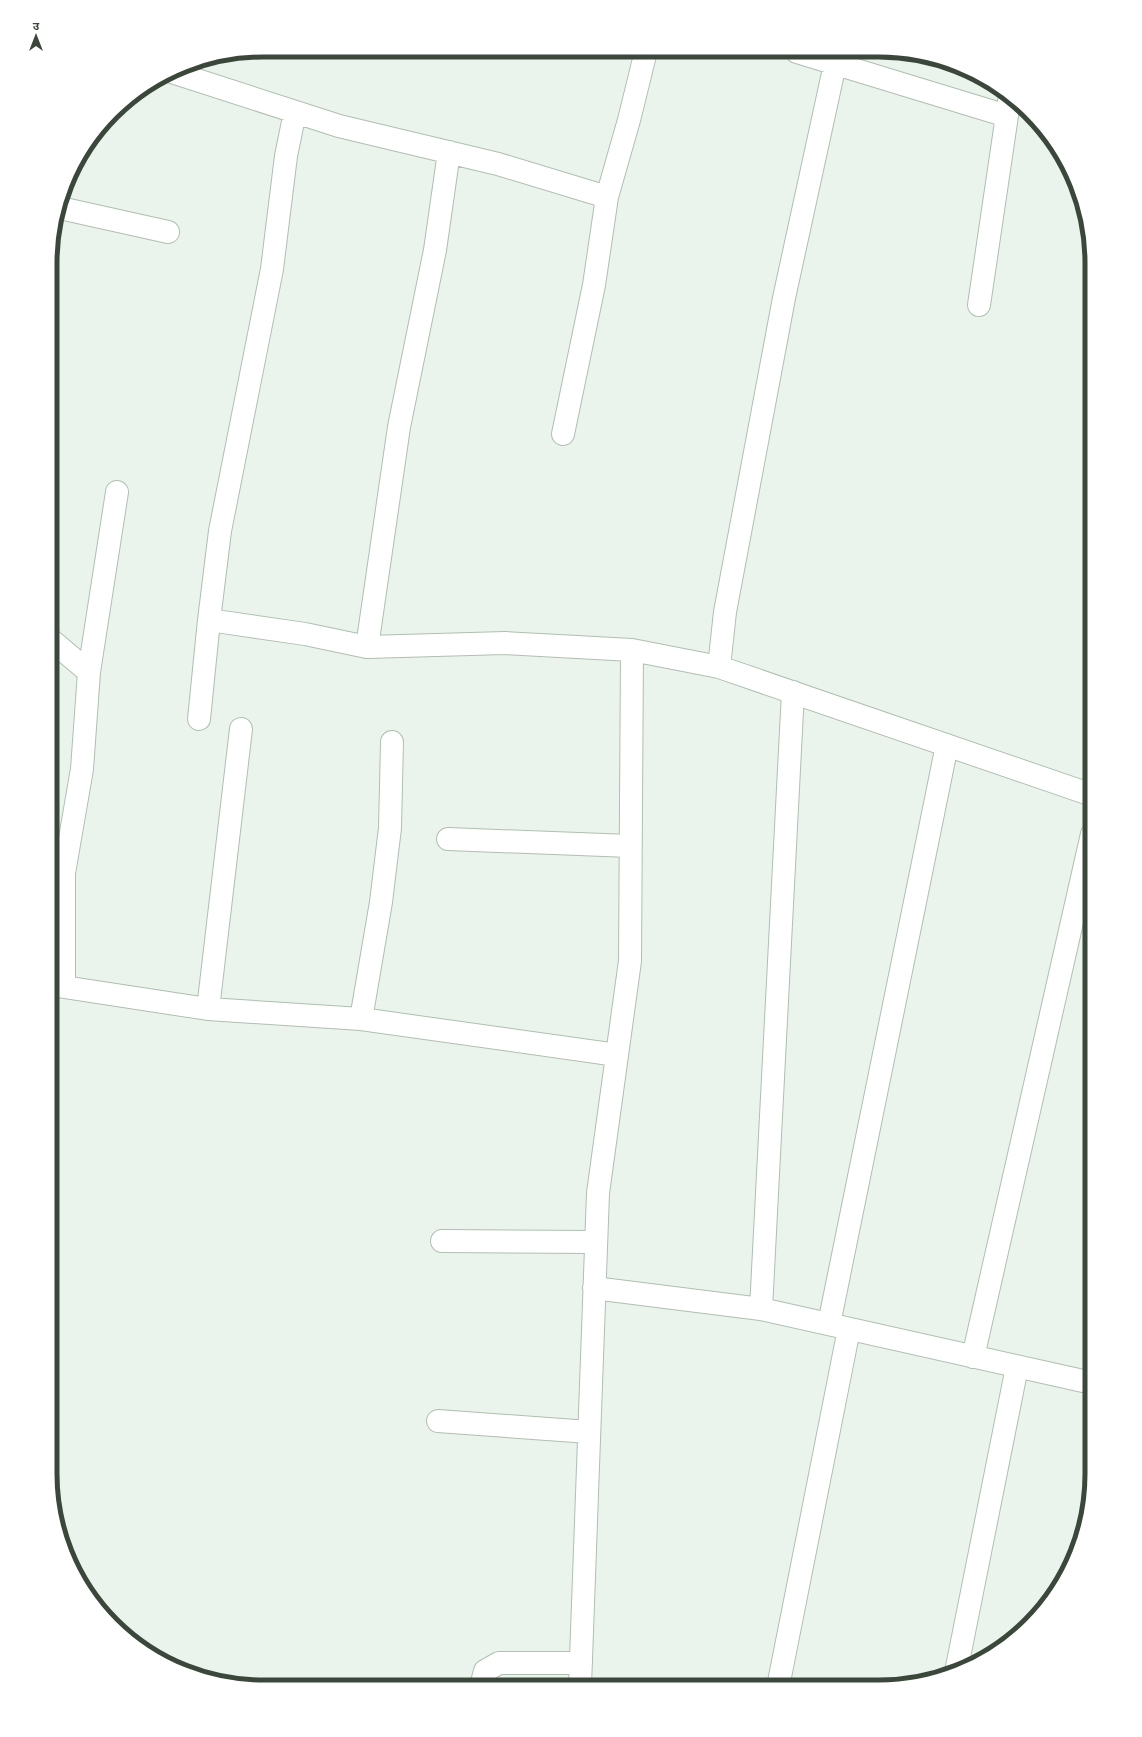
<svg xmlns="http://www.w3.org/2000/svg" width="1142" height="1737" font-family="'Archivo Narrow','Noto Sans Devanagari',sans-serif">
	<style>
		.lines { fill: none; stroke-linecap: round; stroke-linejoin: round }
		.street-casing { stroke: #afbfb0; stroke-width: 24 }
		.street { stroke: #fff; stroke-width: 22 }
		.rim { fill: none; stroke: #3a473a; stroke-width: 5 }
	</style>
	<rect width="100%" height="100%" fill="#ebf4ec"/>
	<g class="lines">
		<defs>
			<path id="street" d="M797 52 1007 116
				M835 64 784 298 725 612 719 667 1092 795
				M172 72 339 126 498 164 607 197 629 120 646 51
				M295 112 286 156 272 269 220 531 209 620 305 634 367 647 505 643 632 650 630 961 598 1193 580 1686
				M60 208 168 232
				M979 305 1010 95
				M563 434 594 285 607 197
				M51 640 89 672 82 769 64 873V986
				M367 647 399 427 435 250 449 152
				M632 650 719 667
				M89 672 117 492
				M199 719 209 620
				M448 839 630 846
				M51 985 208 1009 361 1019 617 1055
				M208 1009 241 729
				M361 1019 381 902 390 828 392 742
				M442 1241 596 1242
				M594 1288 761 1309 1092 1383
				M761 1309 793 692
				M829 1324 947 745
				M973 1357 1092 834
				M438 1421 589 1432
				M956 1672 1017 1367
				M481 1686 485 1671 499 1663H581
				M778 1687 849 1329"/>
		</defs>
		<use href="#street" class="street-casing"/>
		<use href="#street" class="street"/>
	</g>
	<path d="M0 0H1142V1737H0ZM263 57H879A206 206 0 0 1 1085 263V1474A206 206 0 0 1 879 1680H263A206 206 0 0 1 57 1474V263A206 206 0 0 1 263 57Z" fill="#fff" fill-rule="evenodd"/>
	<path class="rim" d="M263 57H879A206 206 0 0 1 1085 263V1474A206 206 0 0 1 879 1680H263A206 206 0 0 1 57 1474V263A206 206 0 0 1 263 57Z"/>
	<g transform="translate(36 36)" stroke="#ffffff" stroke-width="3" paint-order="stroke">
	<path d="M0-3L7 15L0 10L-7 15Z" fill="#3a473a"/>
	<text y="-6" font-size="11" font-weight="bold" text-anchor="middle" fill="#3a473a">उ</text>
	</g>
</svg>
